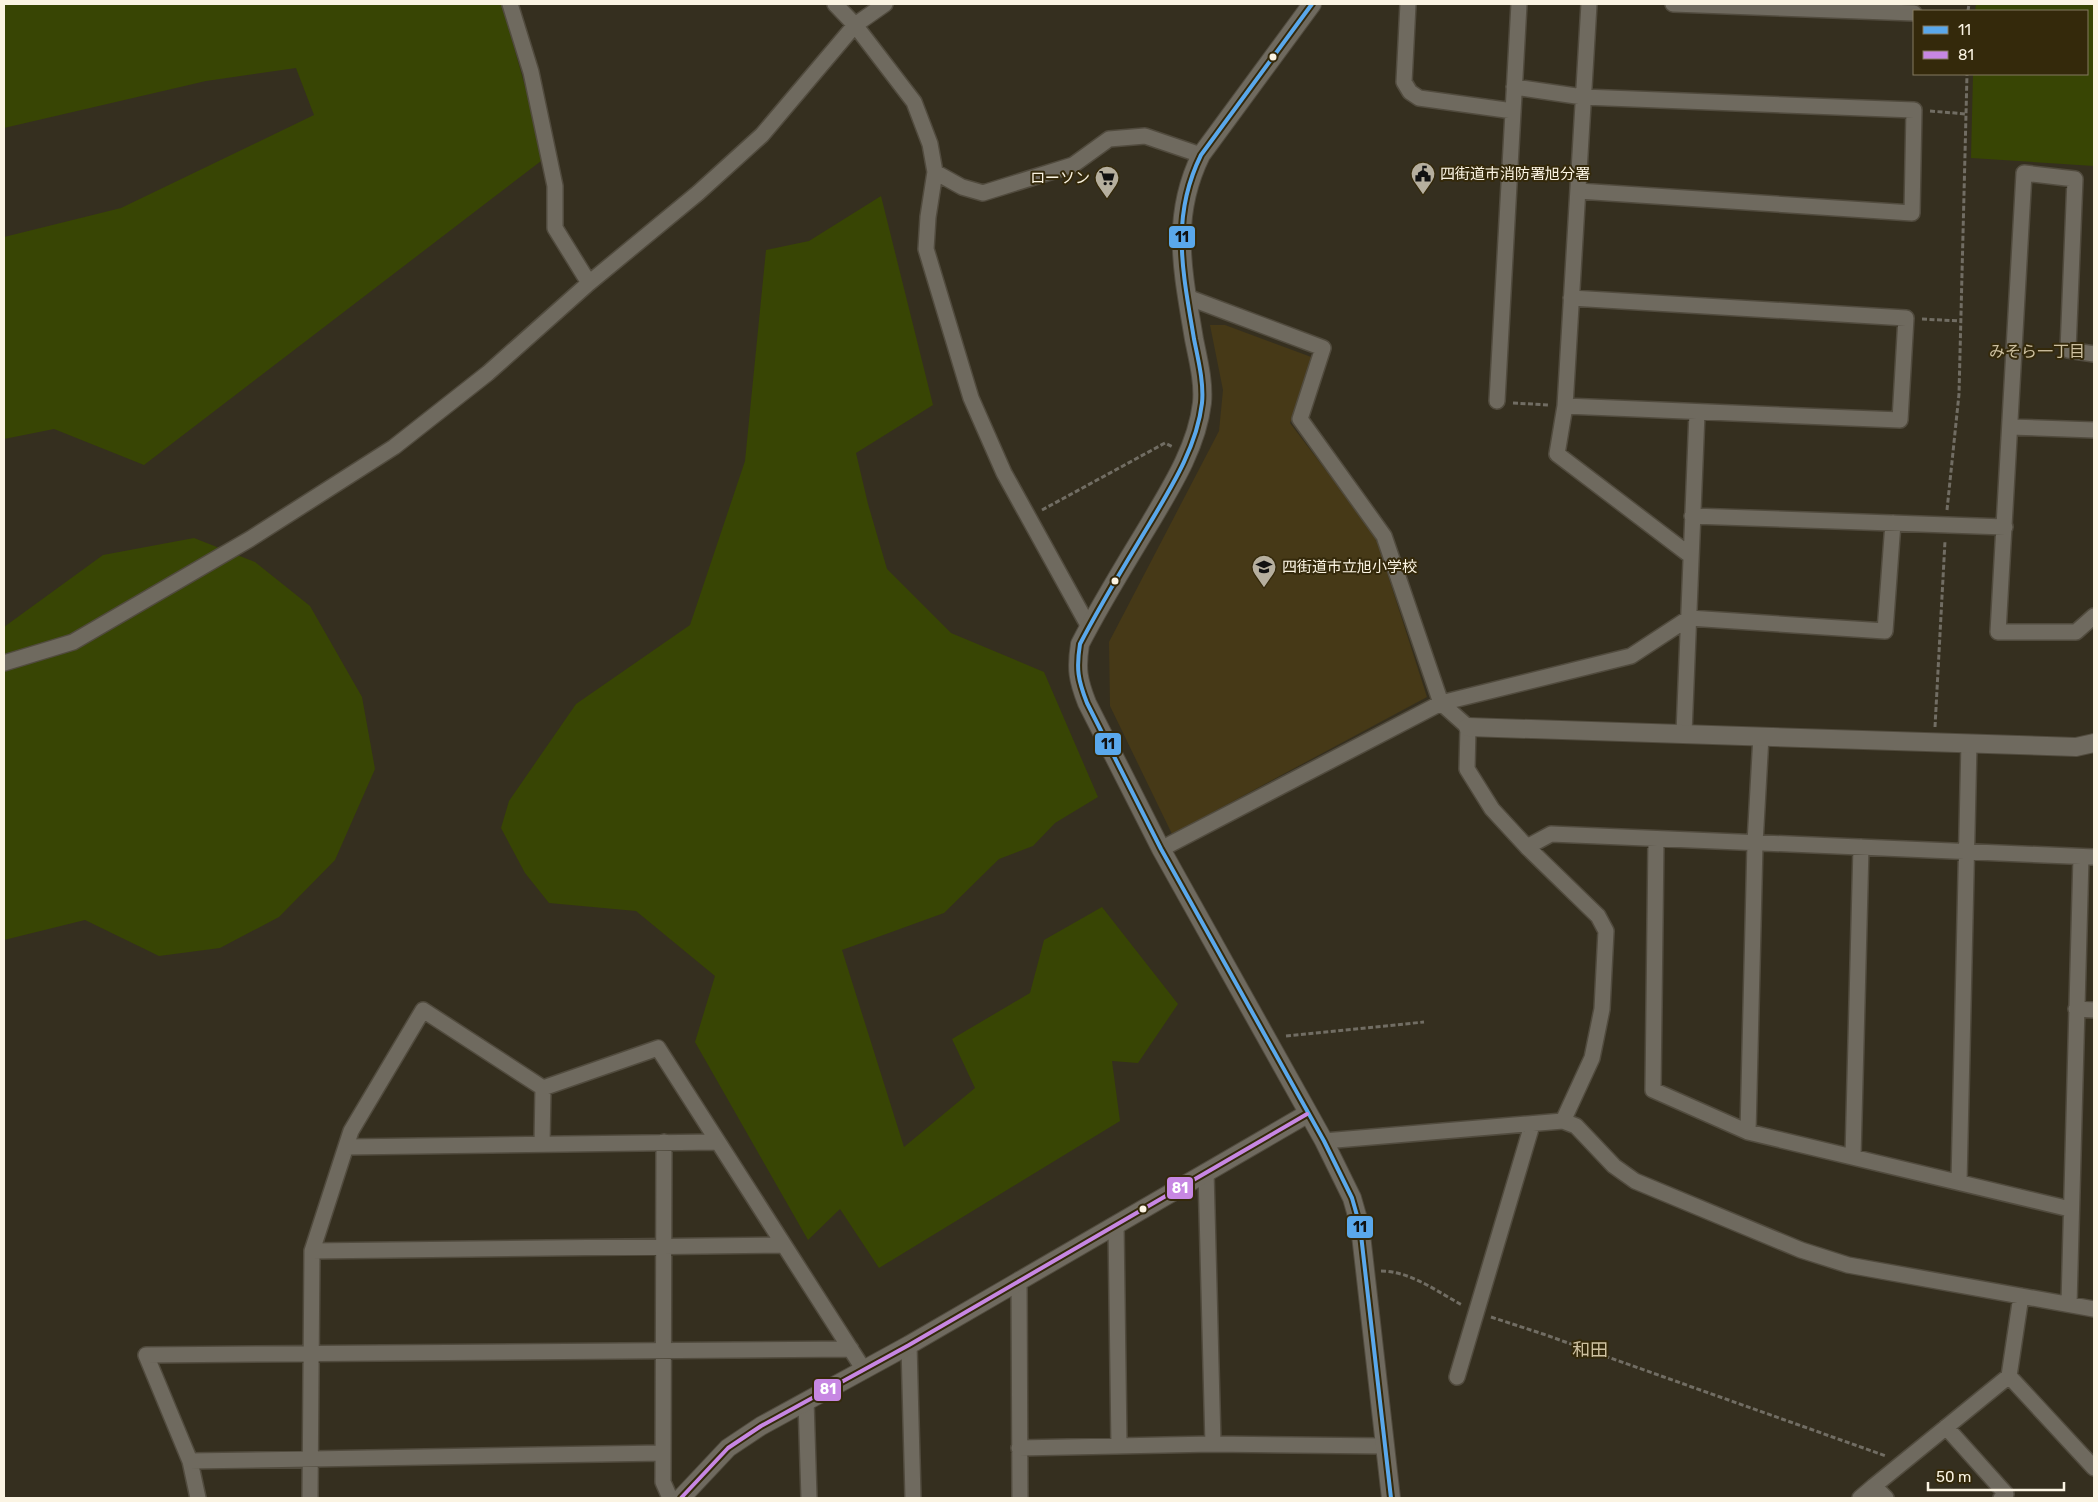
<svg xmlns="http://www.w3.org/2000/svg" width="2098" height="1502" font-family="Rubik,'Noto Sans JP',sans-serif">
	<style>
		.built { fill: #463917 }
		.green { fill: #384504 }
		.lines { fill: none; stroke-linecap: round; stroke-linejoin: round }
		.minor-casing { stroke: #514b3e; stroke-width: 18 }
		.tertiary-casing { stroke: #514b3e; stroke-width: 20 }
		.path { stroke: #716d63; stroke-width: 3; stroke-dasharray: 5 2.5; stroke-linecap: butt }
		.minor { stroke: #6f6a5f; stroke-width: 15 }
		.tertiary { stroke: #6f6a5f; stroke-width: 18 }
		.bus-1-casing { stroke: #34290b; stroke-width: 8 }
		.bus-2-casing { stroke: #34290b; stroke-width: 8 }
		.bus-1 { stroke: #5aa8eb; stroke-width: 4 }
		.bus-2 { stroke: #c787e3; stroke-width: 4 }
		.bus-dot { fill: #fbf4e3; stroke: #34290b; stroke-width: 2 }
		.labels { text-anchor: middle; stroke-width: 4; stroke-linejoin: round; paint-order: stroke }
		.poi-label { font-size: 15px; fill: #fbf4e3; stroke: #34290b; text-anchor: start }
		.neighbourhood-label { font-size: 16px; fill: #cec1a0; stroke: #34290b }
		.quarter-label { font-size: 18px; fill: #cec1a0; stroke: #34290b }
		.line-badge { stroke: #34290b; stroke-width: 2 }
		.badge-label { font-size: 14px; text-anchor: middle; font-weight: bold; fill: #fff }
		.pale-badge-label { font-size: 14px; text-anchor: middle; font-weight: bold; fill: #111 }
	</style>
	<rect width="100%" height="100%" fill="#352f1f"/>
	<path class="built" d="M1210 325H1225L1314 358 1290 423 1375 535 1427 697 1172 834 1110 706 1109 642 1219 431 1223 390Z"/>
	<path class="green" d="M4 4H502L545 158 144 465 54 429 4 439V237L121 208 314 115 296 68 206 81 4 128Z
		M1976 4H2094V166L1971 158 1973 74H2087V11H1975Z
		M881 196 933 405 856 453 868 504 887 569 951 633 1044 672 1098 797 1055 823 1033 846 999 859 944 913 842 950 904 1147 975 1088 952 1039 1030 993 1044 940 1102 907 1178 1004 1138 1063 1112 1061 1120 1121 879 1268 840 1209 808 1240 695 1042 715 976 636 911 549 903 525 873 501 828 509 801 576 704 690 625 745 461 766 250 809 241Z
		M194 538 255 562 310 606 362 697 375 769 335 860 279 917 220 948 159 956 85 920 4 940V627L103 555Z"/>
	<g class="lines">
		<defs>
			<path id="minor" d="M510 4 531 72 555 186V228L589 283
				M835 4 855 25 914 102 930 144 935 172 928 217 926 249 971 398 1004 473 1089 627
				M1408 4 1404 82 1410 92 1419 98 1513 111
				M1589 4 1565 406 1557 454 1691 556
				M1673 4 1914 13
				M1514 87 1583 97 1914 110 1912 213 1578 191
				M935 172 962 187 983 193 1073 165 1109 139 1145 136 1201 155
				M1187 297 1323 348 1300 419 1384 536 1441 703 1468 727 1467 769 1492 809 1527 847 1598 916 1606 931 1602 1009 1592 1058 1563 1121
				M2094 354 2068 350 2075 179 2024 173 1998 632H2076L2094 616
				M1497 401 1519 4
				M1565 406 1900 420 1906 318 1571 298
				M2010 427 2094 430
				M1692 516 2005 527
				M4 663 73 642 250 539 394 447 488 373 589 283 698 193 762 135 855 25 885 4
				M1684 733 1697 413
				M1656 839 1653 1090 1748 1132 2070 1209
				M1527 847 1551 834 2094 857
				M1161 849 1441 703 1631 656 1689 618 1885 631 1893 523
				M2076 1009 2094 1010
				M1748 1132 1755 843 1761 736
				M1324 1141 1563 1121 1576 1126 1614 1166 1635 1181 1801 1250 1848 1265 2094 1309
				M664 1142 663 1482 670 1498
				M542 1144 543 1088
				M346 1147 718 1142
				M1853 1157 1861 847
				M1206 1172 1213 1444
				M1959 1182 1969 743
				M1116 1224 1119 1446
				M312 1251 784 1245
				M1019 1280 1020 1498
				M2069 1304 2081 857
				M909 1345 913 1498
				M2009 1376 2094 1468
				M1457 1377 1532 1125
				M806 1401 809 1498
				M1946 1427 2006 1494 2001 1498
				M1019 1448 1213 1444 1384 1446
				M190 1461 663 1453
				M198 1498 190 1461 146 1355 851 1349
				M310 1498 312 1251 351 1131 423 1010 543 1088 658 1048 864 1370
				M1860 1498 1874 1486
				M1886 1498 1874 1486 2009 1376 2021 1296"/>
			<path id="tertiary" d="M1312 4 1201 155C1170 218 1183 272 1194 339 1198 359 1204 382 1202 403 1197 446 1172 486 1150 523 1126 563 1101 603 1080 644 1076 669 1078 680 1087 703L1161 849 1324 1141 1352 1198 1360 1226 1391 1498
				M1468 727 2076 747 2094 743
				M681 1498 728 1448 761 1426 909 1345 1307 1114"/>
		</defs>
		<use href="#minor" class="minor-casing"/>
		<use href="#tertiary" class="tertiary-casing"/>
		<path class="path" d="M1968 11 1969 4
			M1930 111 1966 114
			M1922 319 1961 321
			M1513 403 1549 405
			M1042 510 1165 443 1173 447
			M1947 510 1959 394 1967 74
			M1935 727 1945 541
			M1286 1036 1424 1022
			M1381 1271C1410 1271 1438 1292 1462 1305
			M1491 1317 1543 1334 1886 1456"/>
		<use href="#minor" class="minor"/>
		<use href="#tertiary" class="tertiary"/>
		<defs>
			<path id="bus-1" d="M1312 4 1201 155C1170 218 1183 272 1194 339 1198 359 1204 382 1202 403 1197 446 1172 486 1150 523 1126 563 1101 603 1080 644 1076 669 1078 680 1087 703L1161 849 1324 1141 1352 1198 1360 1226 1391 1498"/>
			<path id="bus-2" d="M681 1498 728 1448 761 1426 909 1345 1307 1114"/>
		</defs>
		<use href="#bus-1" class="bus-1-casing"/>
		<use href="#bus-2" class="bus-2-casing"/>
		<use href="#bus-1" class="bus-1"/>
		<use href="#bus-2" class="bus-2"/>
	</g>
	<defs>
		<symbol id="civic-pin" viewBox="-11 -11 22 30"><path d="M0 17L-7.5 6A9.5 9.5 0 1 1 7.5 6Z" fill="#b6af9e" stroke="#34290b"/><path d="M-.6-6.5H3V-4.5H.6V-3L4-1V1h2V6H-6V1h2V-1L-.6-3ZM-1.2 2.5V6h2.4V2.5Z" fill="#111"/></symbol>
		<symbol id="supermarket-pin" viewBox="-11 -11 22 30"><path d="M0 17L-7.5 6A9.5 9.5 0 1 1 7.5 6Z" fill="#b6af9e" stroke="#34290b"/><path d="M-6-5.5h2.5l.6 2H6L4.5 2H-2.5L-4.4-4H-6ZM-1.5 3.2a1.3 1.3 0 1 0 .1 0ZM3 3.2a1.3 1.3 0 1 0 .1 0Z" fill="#111"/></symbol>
		<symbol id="school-pin" viewBox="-11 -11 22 30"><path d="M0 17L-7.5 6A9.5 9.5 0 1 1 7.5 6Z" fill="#b6af9e" stroke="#34290b"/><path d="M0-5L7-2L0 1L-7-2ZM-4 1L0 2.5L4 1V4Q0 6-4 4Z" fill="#111"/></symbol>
	</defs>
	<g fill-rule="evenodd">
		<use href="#civic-pin" x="1409" y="160" width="28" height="38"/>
		<use href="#supermarket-pin" x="1093" y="164" width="28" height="38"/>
		<use href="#school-pin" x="1250" y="553" width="28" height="38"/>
	</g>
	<g class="bus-dot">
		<circle cx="1273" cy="57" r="4.5"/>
		<circle cx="1115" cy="581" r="4.5"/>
		<circle cx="1143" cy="1209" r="4.5"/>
	</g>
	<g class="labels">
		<g class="poi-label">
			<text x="1440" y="179">四街道市消防署旭分署</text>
			<text x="1090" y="183" text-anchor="end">ローソン</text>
			<text x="1282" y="572">四街道市立旭小学校</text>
		</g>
		<g class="neighbourhood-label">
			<text x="2037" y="357">みそら一丁目</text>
		</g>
		<g class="quarter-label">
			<text x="1590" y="1356">和田</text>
		</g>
	</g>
	<g class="line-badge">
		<rect x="1168" y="225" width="28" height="24" rx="5" fill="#5aa8eb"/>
		<rect x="1094" y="732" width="28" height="24" rx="5" fill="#5aa8eb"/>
		<rect x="1166" y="1176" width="28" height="24" rx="5" fill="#c787e3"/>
		<rect x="1346" y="1215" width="28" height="24" rx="5" fill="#5aa8eb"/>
		<rect x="813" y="1378" width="29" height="24" rx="5" fill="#c787e3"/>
	</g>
	<g class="badge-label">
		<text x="1180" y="1193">81</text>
		<text x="828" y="1394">81</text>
	</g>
	<g class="pale-badge-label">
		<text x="1182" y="242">11</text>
		<text x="1108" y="749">11</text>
		<text x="1360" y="1232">11</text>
	</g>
	<rect width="2098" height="1502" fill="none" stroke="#fbf4e3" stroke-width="10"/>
	<rect x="1913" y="10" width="175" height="65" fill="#34290b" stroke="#847a61"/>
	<rect x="1923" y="26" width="25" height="8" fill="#5aa8eb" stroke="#847a61"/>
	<text x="1958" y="35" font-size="15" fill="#fbf4e3">11</text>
	<rect x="1923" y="51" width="25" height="8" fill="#c787e3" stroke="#847a61"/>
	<text x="1958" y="60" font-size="15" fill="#fbf4e3">81</text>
	<path d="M1928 1482v8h136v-8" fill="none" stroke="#fbf4e3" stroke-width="2.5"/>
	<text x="1936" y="1482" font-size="15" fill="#fbf4e3" stroke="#34290b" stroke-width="4" paint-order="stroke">50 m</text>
</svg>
